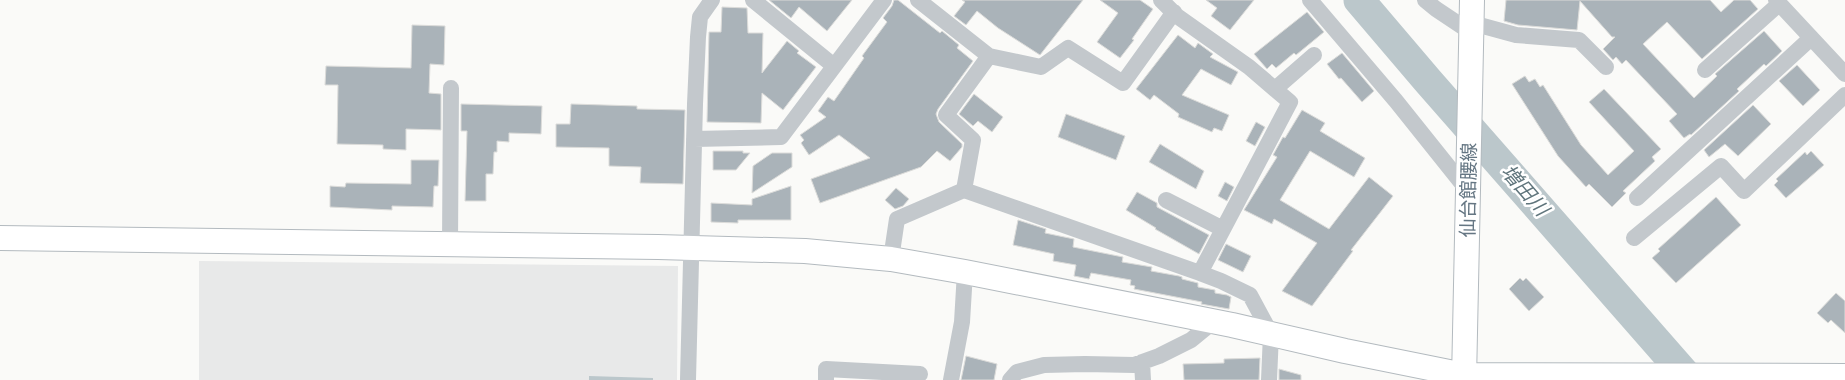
<svg xmlns="http://www.w3.org/2000/svg" width="1845" height="380" font-family="'Exo 2','Noto Sans JP',sans-serif">
	<style>
		.built { fill: #e8e9e9 }
		.water { fill: #bbc7cb }
		.lines { fill: none; stroke-linecap: round; stroke-linejoin: round }
		.river { stroke: #bbc7cb; stroke-width: 31 }
		.building { fill: #aab3b9; stroke: #dcdcda }
		.secondary-casing { stroke: #b3babf; stroke-width: 26 }
		.street { stroke: #c3c8cc; stroke-width: 16 }
		.secondary { stroke: #fff; stroke-width: 24 }
		.labels { text-anchor: middle; stroke-width: 5; stroke-linejoin: round; paint-order: stroke }
		.street-label { font-size: 19px; fill: #657683; stroke: #fff }
		.water-label { font-size: 20px; font-style: italic; fill: #60757c; stroke: #fff }
	</style>
	<rect width="100%" height="100%" fill="#fafaf8"/>
	<path class="built" d="M199 261 678 266 677 380H199Z"/>
	<path class="water" d="M589 376 653 378V380H589Z"/>
	<g class="lines">
		<path class="river" d="M1359 0 1428 81 1690 380"/>
	</g>
	<path class="building" d="M769 0H852L827 31 799 7 791 18Z
		M894 0H898L940 33 942 31 959 45 957 48 973 61 938 109 936 114 939 122 962 144V147L950 161 937 151 921 167 820 203 811 179 870 158 839 135 809 155 801 143 804 140 800 135 826 117 818 111 828 97 834 101 864 58 862 56 887 22 883 18 892 6Z
		M962 0H1083L1040 55 998 28 977 11 966 25 954 16 965 2Z
		M1100 0H1140L1153 9 1132 39 1134 40 1120 58 1097 42 1118 13Z
		M1206 0H1254L1230 30 1211 16 1217 8Z
		M1506 0H1710L1721 12 1734 0H1750L1758 9 1702 59 1667 22 1643 44 1694 98 1717 76 1715 74 1764 31 1782 51 1766 66 1764 64 1737 89 1739 91 1691 135 1690 134 1684 138 1669 121 1677 114 1626 60 1622 64 1616 57 1613 60 1603 49 1615 37H1612L1580 1 1577 30 1518 25 1504 21Z
		M722 7 747 8 748 33H763L762 73 787 41 799 51 797 53 816 67 783 110 762 93 761 123 707 122 709 32H721Z
		M1307 12 1324 32 1296 55 1294 53 1276 68 1272 64 1267 69 1254 54Z
		M412 25 445 26 444 65 430 64 429 93 441 94V130L406 129V150L383 149V145L337 144 338 85H325L326 66 411 68Z
		M1178 35 1195 48 1198 43 1213 54 1210 57 1238 72 1231 85 1201 69 1182 95 1229 115 1222 131 1214 128 1212 132 1178 117 1179 114 1154 95 1150 100 1136 89Z
		M1342 53 1374 91 1362 102 1341 78 1339 79 1327 64Z
		M1797 65 1820 90 1803 106 1779 81Z
		M1525 76 1529 82 1535 79 1540 87 1543 85 1581 145 1608 175 1634 151 1589 102 1604 89 1661 149 1652 157 1655 161 1623 191 1626 193 1612 207 1589 184 1586 187 1558 156 1512 84Z
		M974 94 1003 117 992 132 978 121 973 126 959 114Z
		M461 104 542 106 541 134 509 133V142L497 141V152H494L493 174H486V201H465L467 131H461Z
		M571 104 637 106V109L685 110 683 184 640 183 641 167 609 166V148L556 147V124H570Z
		M1753 105 1771 124 1738 156 1725 144 1709 157 1704 150Z
		M1302 110 1325 123 1320 131 1365 158 1354 177 1310 151 1280 200 1329 229 1369 177 1393 196 1351 250 1353 251 1312 306 1282 291 1317 243 1274 219 1272 224 1244 210 1277 157 1273 155 1283 137 1285 138Z
		M1066 114 1125 136 1116 160 1058 137Z
		M1256 122 1265 127 1255 146 1246 141Z
		M1160 144 1204 171 1196 189 1149 162Z
		M713 151H743V153H750L736 170H713Z
		M1811 151 1824 165 1786 198 1774 185 1778 181 1776 179 1805 152 1807 155Z
		M772 153H792V167L752 193 753 166Z
		M411 160H439L438 186H434L433 207 392 206V210L330 207V186L345 187 346 183 411 184Z
		M1225 182 1234 187 1227 201 1218 196Z
		M791 186V220H738V223L711 222V203L752 205V199Z
		M896 188 909 199 903 206 895 209 885 200Z
		M1137 192 1157 203V207L1209 235 1199 254 1155 229 1156 228 1126 210Z
		M1716 197 1741 225 1676 283 1652 258 1660 251 1658 249Z
		M1018 220 1046 229 1045 233 1074 239 1073 247 1123 257 1122 262 1152 267 1151 271 1179 276 1182 277V279L1198 283V287L1215 290V293L1227 295 1231 297 1229 309 1201 304 1202 302 1134 289 1135 286 1130 285 1131 280 1091 273 1089 279 1074 276 1076 265 1053 261 1054 254 1013 245Z
		M1226 244 1251 256 1243 272 1218 260Z
		M1520 278 1523 281 1526 278 1544 297 1529 311 1509 289Z
		M1836 293 1845 301V333L1831 320 1828 323 1817 313Z
		M966 356 997 364 994 380H961Z
		M1260 358 1259 380H1184L1183 364 1224 363V359Z
		M1279 369 1301 375V380H1279Z"/>
	<g class="lines">
		<defs>
			<path id="secondary" d="M0 238 658 247 805 251 891 259 965 272 1232 325 1345 351 1464 375 1845 376
				M1464 380 1472 0"/>
		</defs>
		<use href="#secondary" class="secondary-casing"/>
		<path class="street" d="M753 0 834 66
			M1161 0 1177 16 1249 67 1290 102 1200 273 1221 281 1250 295 1271 334 1269 380
			M1310 0 1396 101 1468 191
			M1425 0 1436 9 1472 33
			M1776 0 1845 74
			M1472 23 1516 35 1579 40 1606 67
			M989 56 1041 67 1068 48 1123 83 1174 12
			M1705 70 1779 4
			M1275 89 1314 55
			M694 139 781 137 884 0
			M964 190 1200 273
			M1637 198 1811 38
			M1166 200 1223 229
			M1634 238 1721 166 1744 191 1845 95
			M450 244 451 88
			M891 259 897 219 964 190 973 140 946 115 989 56 918 0
			M1142 362 1143 380
			M688 380 695 104 698 37 700 17 712 0
			M826 380V369L920 374
			M951 380 962 322 965 272
			M1010 380 1017 372 1044 365 1085 364 1134 365 1159 356 1191 340 1213 322"/>
		<use href="#secondary" class="secondary"/>
	</g>
	<g class="labels">
		<g class="street-label">
			<text transform="translate(1468 190) rotate(-89)" y="7">仙台館腰線</text>
		</g>
		<g class="water-label">
			<text transform="translate(1525 190) rotate(49)" y="7">増田川</text>
		</g>
	</g>
</svg>
